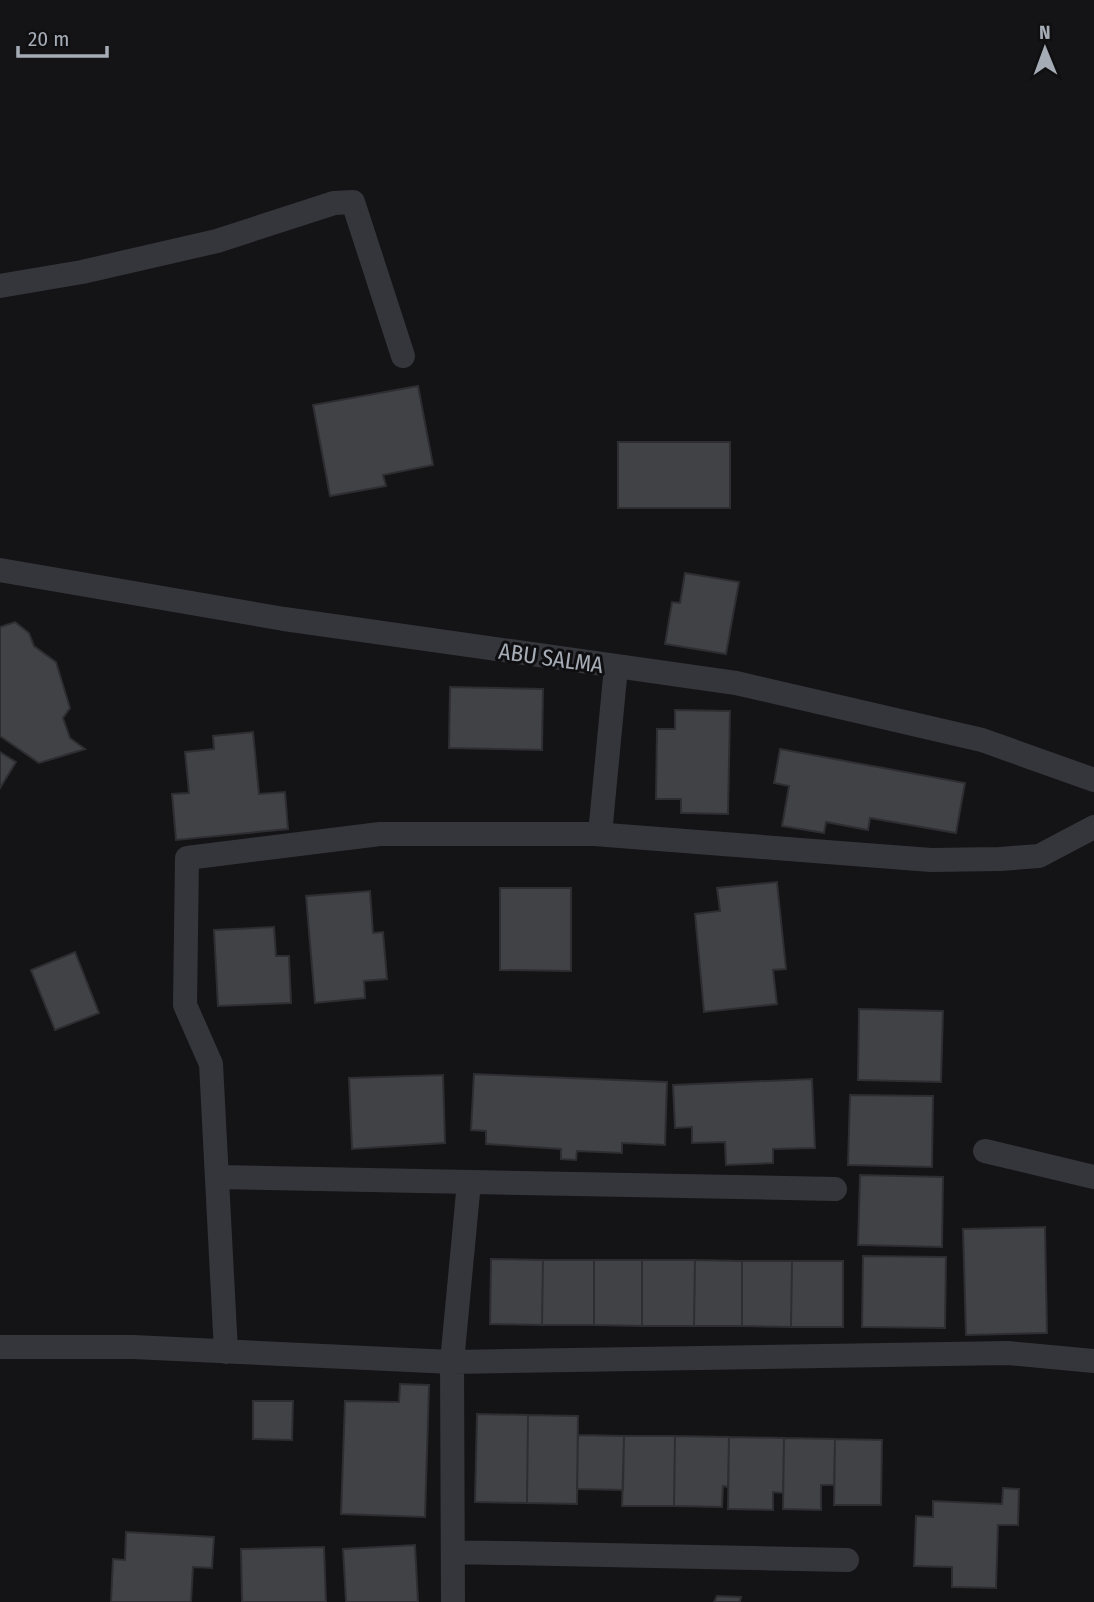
<svg xmlns="http://www.w3.org/2000/svg" width="1094" height="1602" font-family="'Fira Sans Condensed',sans-serif">
	<style>
		.building { fill: #404246; stroke: #2e2e32; stroke-width: 2 }
		.lines { fill: none; stroke-linecap: round; stroke-linejoin: round }
		.minor { stroke: #35363b; stroke-width: 24 }
		.labels { text-anchor: middle; stroke-width: 6; stroke-linejoin: round; paint-order: stroke }
		.street-label { font-size: 23px; fill: #a6acb6; stroke: #0f0f11 }
	</style>
	<rect width="100%" height="100%" fill="#141416"/>
	<path class="building" d="M418 386 433 465 383 475 386 486 330 496 313 405Z
		M618 442H730V508H618Z
		M685 573 739 582 726 654 665 644 672 602 680 603Z
		M15 622 29 633 34 646 56 662 70 708 63 718 70 738 85 749 39 763 0 736V627Z
		M450 687 543 689 542 750 449 748Z
		M675 710 730 711 728 814 681 813V799H656L657 729H675Z
		M253 732 259 794 285 792 288 829 176 840 172 794 189 793 185 752 214 749 213 736Z
		M780 749 965 783 956 833 870 818 868 830 826 822 824 833 782 826 789 786 774 783Z
		M0 752 16 762 0 788Z
		M777 882 786 969 773 970 777 1004 704 1012 695 914 720 911 717 888Z
		M500 888H571V971L500 970Z
		M370 891 373 933 383 932 387 979 364 981 365 998 315 1003 306 896Z
		M274 927 276 956H289L291 1003 218 1006 214 930Z
		M75 952 99 1013 55 1030 31 970Z
		M859 1009 943 1011 941 1082 858 1080Z
		M474 1074 667 1082 665 1145 622 1143V1153L577 1151 576 1160 561 1159V1149L486 1144V1131L471 1130Z
		M443 1075 445 1143 352 1149 349 1078Z
		M812 1079 815 1148 773 1149V1163L726 1165 725 1142 692 1143V1127L675 1128 673 1085Z
		M850 1095 933 1096 932 1167 848 1165Z
		M860 1175 943 1177 942 1247 858 1245Z
		M1045 1227 1047 1333 966 1335 963 1229Z
		M863 1256 946 1257 945 1328 862 1327Z
		M491 1259 543 1260 542 1325 490 1324Z
		M543 1260H594V1325H542Z
		M594 1260H642V1326L594 1325Z
		M642 1260H695L694 1326H642Z
		M695 1260 742 1261V1326H694Z
		M742 1261H792L791 1327 742 1326Z
		M792 1261H843V1327H791Z
		M400 1384 429 1385 425 1517 341 1514 345 1401 399 1402Z
		M253 1401H293L292 1440 253 1439Z
		M477 1414 528 1415 527 1503 475 1502Z
		M528 1415 578 1416 577 1504 527 1503Z
		M578 1435 624 1436 623 1490 577 1489Z
		M624 1436H675L674 1506H622Z
		M675 1436 729 1437 728 1487 723 1486 722 1507 674 1506Z
		M729 1437 784 1438 783 1493 773 1492V1510L728 1509Z
		M784 1438 835 1439 834 1485H821V1510L783 1509Z
		M835 1439 882 1440 881 1505H834Z
		M1003 1488 1019 1489 1018 1525H998L996 1588 952 1587V1567L914 1566 916 1516 933 1517V1501L1002 1504Z
		M126 1532 214 1537 212 1568 193 1567 191 1602H111L113 1559 125 1560Z
		M415 1545 418 1602H346L343 1549Z
		M324 1547 326 1602H242L241 1549Z
		M717 1596 741 1597 740 1602H714Z"/>
	<g class="lines">
		<path class="minor" d="M0 286 82 272 217 241 334 203 353 202 403 356
			M0 570 284 619 736 683 982 740 1094 780
			M600 834 616 667
			M985 1151 1094 1177
			M217 1177 835 1189
			M0 1347H133L452 1362 1008 1353 1094 1361
			M226 1352 211 1064 185 1005 187 858 380 834H594L931 860 1000 859 1039 856 1094 827
			M453 1552 847 1560
			M453 1602 452 1362 469 1182"/>
	</g>
	<g class="labels">
		<g class="street-label">
			<text transform="translate(551 658) rotate(8)" y="8">ABU SALMA</text>
		</g>
	</g>
	<g transform="translate(1045 49) rotate(359)" stroke="#0f0f11" stroke-width="5" paint-order="stroke">
	<path d="M0-5L12 26L0 18L-12 26Z" fill="#a6acb6"/>
	<text y="-10" font-size="19" font-weight="bold" text-anchor="middle" fill="#a6acb6">N</text>
	</g>
	<path d="M18 46v10h89v-10" fill="none" stroke="#a6acb6" stroke-width="3.5"/>
	<text x="28" y="46" font-size="21" fill="#a6acb6" stroke="#0f0f11" stroke-width="5" paint-order="stroke">20 m</text>
</svg>
